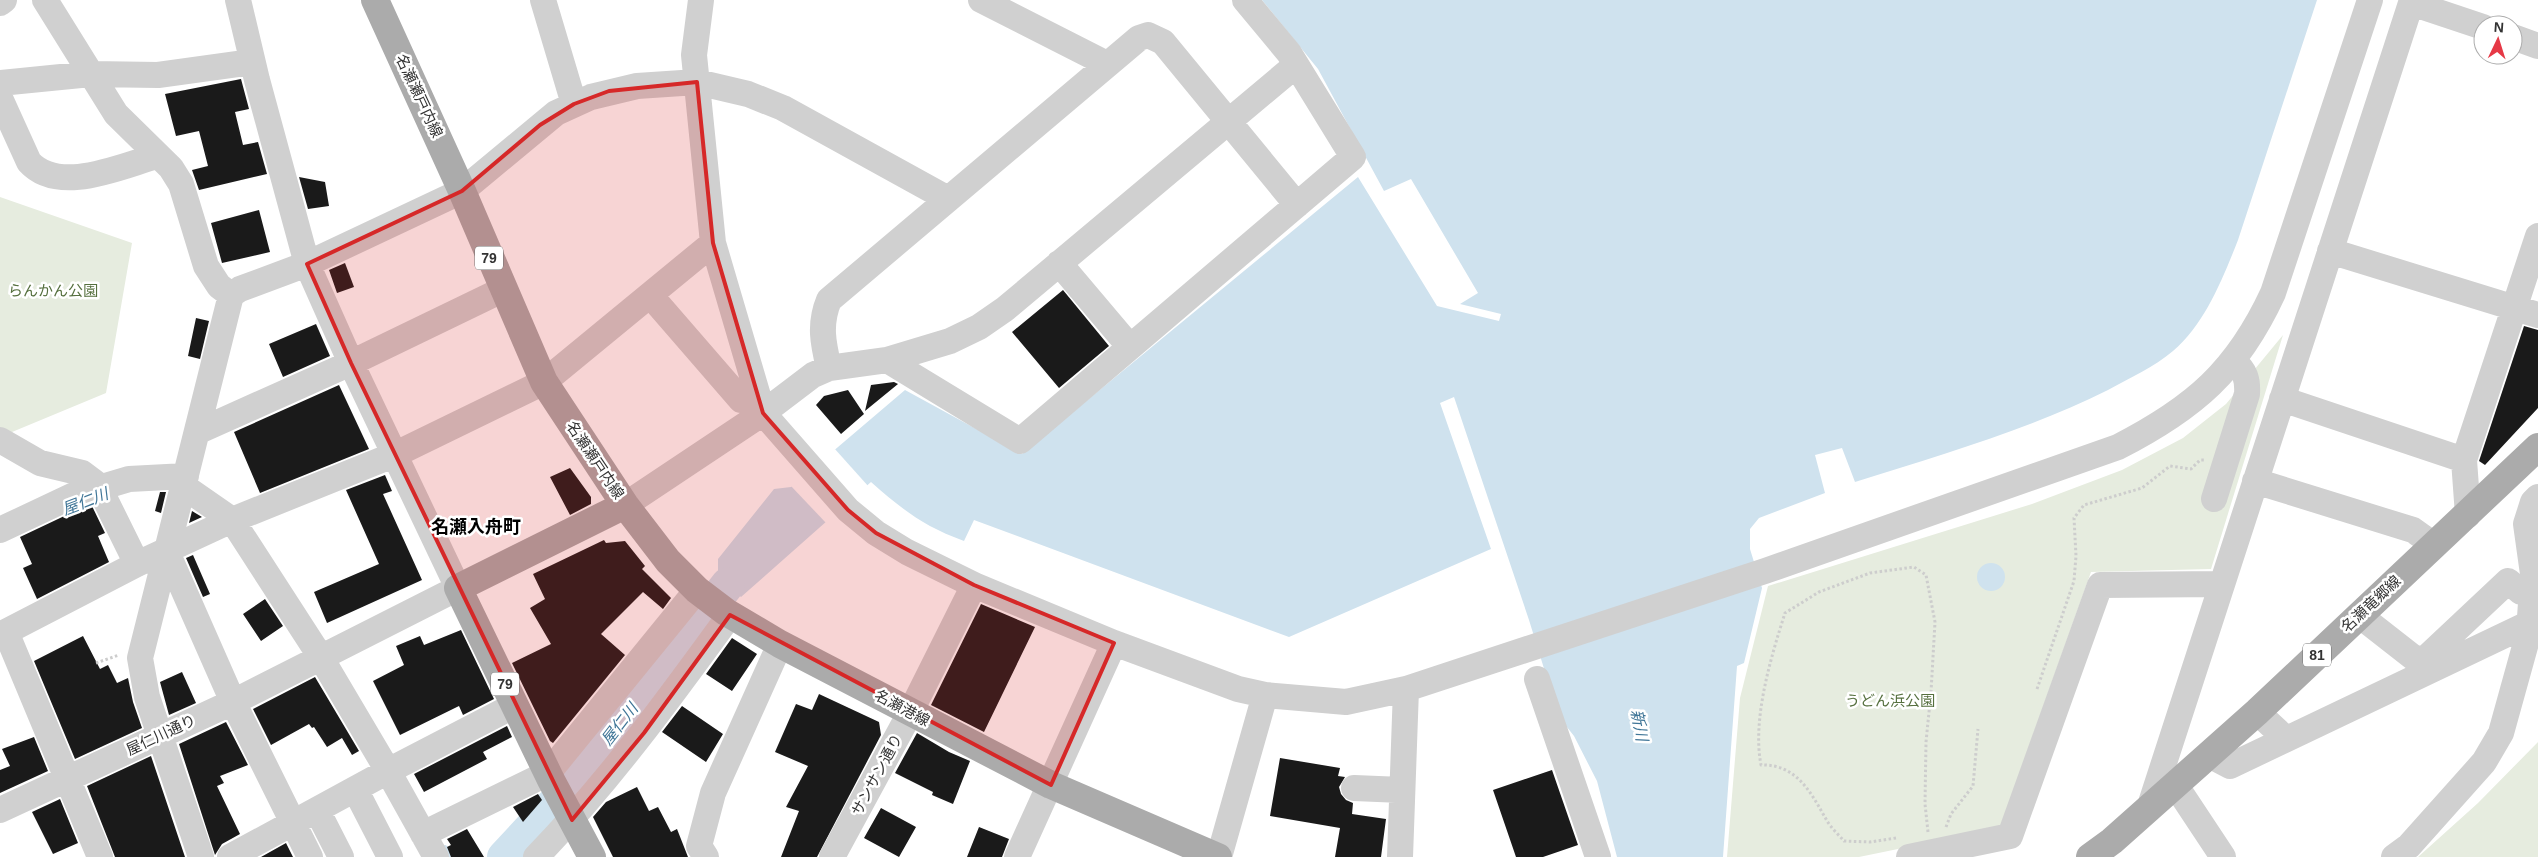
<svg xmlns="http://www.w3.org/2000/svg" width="2538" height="857" font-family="Arial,'Noto Sans JP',sans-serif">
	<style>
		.green { fill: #e6ecdf }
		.water { fill: #cfe2ee }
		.pier { fill: #fff }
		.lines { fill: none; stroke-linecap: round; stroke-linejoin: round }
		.stream { stroke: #cfe2ee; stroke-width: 5.5 }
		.river { stroke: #cfe2ee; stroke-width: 34 }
		.building { fill: #1a1a1a }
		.path { stroke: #cdcdcd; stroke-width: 3; stroke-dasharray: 2.5 2.5; stroke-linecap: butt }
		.minor { stroke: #d0d0d0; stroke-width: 26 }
		.major { stroke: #ababab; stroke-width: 28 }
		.marked { fill: #d62828; fill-opacity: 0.2; stroke: #d62828; stroke-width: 4; stroke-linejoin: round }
		.labels { text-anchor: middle; stroke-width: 5; stroke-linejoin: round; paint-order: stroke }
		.shield { fill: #fff; stroke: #707070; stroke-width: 1 }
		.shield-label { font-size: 14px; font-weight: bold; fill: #333 }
		.street-label { font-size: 15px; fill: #333; stroke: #fff }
		.park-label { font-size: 15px; fill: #56703f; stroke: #fff }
		.water-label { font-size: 16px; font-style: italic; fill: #3f7597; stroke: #fff }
		.quarter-label { font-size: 18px; font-weight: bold; fill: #000; stroke: #fff }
	</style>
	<rect width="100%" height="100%" fill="#fff"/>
	<path class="green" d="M0 197 132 243 106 393 0 437Z
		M2283 335 2211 569 2091 572 2000 828 1859 857H1727L1740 698 1768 586 2032 504 2122 470 2183 438 2226 404Z
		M2538 742V857H2418L2478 803Z"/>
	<path class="water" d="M1262 0H2317L2238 240C2223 278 2205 324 2173 351 2154 367 2130 378 2108 390 2028 430 1940 455 1855 482L1842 448 1815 455 1825 493 1759 518 1750 529V549L1762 588 1744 663 1737 666 1723 857H1617L1597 781 1574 736 1559 717 1529 620 1454 397 1440 403 1491 549 1289 637 974 520 964 541C923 526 903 510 871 482L741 597 718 575V559L774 489 791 487 905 390 1022 454 1358 177 1437 306 1499 321 1501 314 1460 304 1478 293 1411 179 1384 191 1318 69Z
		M1977 577a14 14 0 1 1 28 0a14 14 0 1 1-28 0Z"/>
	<path class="pier" d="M834 448 869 487 827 524 790 485Z"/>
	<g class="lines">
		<path class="stream" d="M445 848 450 857"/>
		<path class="river" d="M504 857 574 782 728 584"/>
	</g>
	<path class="building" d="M241 79 249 109 235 112 243 145 258 142 267 174 199 190 192 170 208 166 199 131 176 136 165 94Z
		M299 177 325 182 329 206 308 209Z
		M259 210 270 252 222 263 211 223Z
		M345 263 354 287 337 293 329 270Z
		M1063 290 1109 346 1059 388 1012 332Z
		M196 318 209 321 200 359 188 356Z
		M316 324 330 356 283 377 269 344Z
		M2524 326 2538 330V408L2485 465 2479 461Z
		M894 382 898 384 865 411 871 385Z
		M339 385 369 449 260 493 234 432Z
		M848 390 864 414 841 434 816 405 824 396Z
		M570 468 591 497V504L570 515 550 477Z
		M385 475 392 491 383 494 422 580 327 623 314 592 379 564 346 490Z
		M160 492H166L161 513 155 511Z
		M92 506 105 533 98 536 109 562 37 599 23 568 32 564 20 537 77 510Z
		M192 511 202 517 189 523Z
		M604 540 606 543 625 541 645 566 642 569 671 598 663 609 643 592 601 634 625 655 553 743 550 741 512 663 551 644 530 608 545 599 533 574Z
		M193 555 210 594 203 597 186 558Z
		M265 599 283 626 261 641 243 614Z
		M981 604 1035 627 984 732 931 705Z
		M461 630 494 699 463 715 459 706 400 735 373 681 404 665 396 646 420 636 424 645Z
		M83 636 100 669 108 665 117 683 128 678 133 702 142 728 75 759 34 661Z
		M732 638 757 654 732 691 706 674Z
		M182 672 196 703 169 715 160 682Z
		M315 677 359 751 352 755 342 738 327 747 314 727 312 728 309 724 271 745 253 709Z
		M819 694 879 722 881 735 817 857H781L799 811 786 807 808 766 775 752 796 704 812 710Z
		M682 706 723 734 706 762 662 732Z
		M226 722 248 765 220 776 224 783 217 786 240 834 222 844 215 855 179 744Z
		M507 726 512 737 483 752 487 759 424 792 414 774Z
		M917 733 949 752 970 761 953 804 932 795 933 792 895 773Z
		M34 737 48 771 0 793V770L10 766 2 749Z
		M151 756 185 857H115L87 786Z
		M1280 758 1340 768 1338 776 1345 777 1339 787 1341 794 1346 800 1353 803 1352 814 1386 819 1381 857H1335L1340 828 1270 816Z
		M1552 770 1578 845 1543 857H1516L1493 790Z
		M637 787 649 811 658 807 671 832 677 829 688 857H613L593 817 606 802Z
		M538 794 542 800 523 822 513 807Z
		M60 799 78 843 53 854 32 812Z
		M881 808 916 827 899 857 864 838Z
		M979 827 1009 839 1002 857H967Z
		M467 829 484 857H451L447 847 451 845 447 839Z
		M286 843 293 857H261Z"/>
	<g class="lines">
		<path class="path" d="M96 663 119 655
			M2037 689 2074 581 2076 556 2074 518 2084 505 2142 488 2170 466 2191 469 2200 460H2205
			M1946 827 1951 814 1973 786 1978 729
			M1896 838 1870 842 1844 841C1838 834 1830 827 1826 819 1811 793 1797 764 1761 765 1752 719 1771 657 1785 613L1819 592 1870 573 1914 567 1926 575 1935 622 1931 692 1926 742 1925 804 1928 832"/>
		<path class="minor" d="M45 0 116 114 171 168 181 184 206 266 219 286 231 295
			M543 0 574 104
			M701 0 694 55 713 243 763 413 848 510 876 533 907 552 974 585 1114 643 1238 689 1265 695 1346 702 1406 689 1765 571 2118 447C2194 408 2237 371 2273 293L2370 0
			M981 0 1107 64
			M0 3 4 0
			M2411 3 2483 27
			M2513 37 2538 46
			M0 83 91 74 158 75 252 62
			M0 98 29 162C59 195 121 166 157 156
			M2330 251 2538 315
			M1059 263 1130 347
			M650 295 741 400
			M887 360 1020 441 1353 157 1289 53 1245 0
			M829 368C823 343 819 324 829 300L1139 38 1148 35 1163 42 1297 205
			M2282 399 2464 460
			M197 432 351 363 502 290
			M0 440 40 463 82 473 98 485 137 564
			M2255 481 2413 530 2434 545
			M183 486 232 520 320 656 388 771 436 857
			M2214 499 2247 394C2248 379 2245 371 2234 361
			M625 505 763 413 813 375 829 368 887 360 950 341 979 327 1005 309 1296 65
			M2468 515 2464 460 2538 236
			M0 530 72 496 129 479 186 476
			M166 550 233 702 310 857
			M2359 615 2414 658 2425 659 2508 581 2521 592
			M6 632 100 857
			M0 635 137 564 232 520 396 454 544 382 713 243
			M1537 679 1598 857
			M2257 712 2286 739
			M2209 755 2230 766 2530 623
			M2176 786 2223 857
			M1354 788 1402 790
			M355 789 390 857
			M2149 809 2412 0
			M0 810 233 702 458 588 351 363 307 264 257 80 238 0
			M317 810 341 857
			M423 834 548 773 697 590
			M201 857 147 697 140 658 231 295 240 289 307 264 462 191 556 113 591 97 637 86 697 82 748 94 783 108 948 199
			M230 857 388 771 515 705
			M536 857C608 783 669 699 730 615
			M706 857 699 846 713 793 780 644
			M832 857 910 713 974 585
			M1017 857 1114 643
			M1219 857 1265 695
			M1400 857 1406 689
			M1909 857 2010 836 2100 585 2222 584
			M2394 857 2409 846 2484 762 2501 733 2529 632 2533 574 2526 524 2533 502 2538 497"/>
		<path class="major" d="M375 0 462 191 544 382 625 505 668 561 697 590 726 612 780 644 1051 785 1218 857
			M592 857 551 780 458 588 625 505
			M2090 857 2112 841 2257 712 2538 447"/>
	</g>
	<path class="marked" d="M697 82 713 243 763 413 848 510 876 533 974 585 1114 643 1051 785 730 615 644 733 572 820 351 363 307 264 462 191 540 125 574 104 609 91Z"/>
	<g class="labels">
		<g class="shield">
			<rect x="475" y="246.5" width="28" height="23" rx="4"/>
			<rect x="2303" y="643.5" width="28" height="23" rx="4"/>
			<rect x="491" y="672.5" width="28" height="23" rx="4"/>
		</g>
		<g class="shield-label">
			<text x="489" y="263">79</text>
			<text x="2317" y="660">81</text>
			<text x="505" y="689">79</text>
		</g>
		<g class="street-label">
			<text transform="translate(419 96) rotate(65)" y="5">名瀬瀬戸内線</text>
			<text transform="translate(595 460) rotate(56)" y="5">名瀬瀬戸内線</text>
			<text transform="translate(2371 604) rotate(-43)" y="5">名瀬竜郷線</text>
			<text transform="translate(902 708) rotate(28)" y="5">名瀬港線</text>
			<text transform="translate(161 735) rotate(-25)" y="5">屋仁川通り</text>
			<text transform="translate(877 775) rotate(-62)" y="5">サンサン通り</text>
		</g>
		<g class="park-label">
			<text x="53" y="296">らんかん公園</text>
			<text x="1890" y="706">うどん浜公園</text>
		</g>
		<g class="water-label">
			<text transform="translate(85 501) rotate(-21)" y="6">屋仁川</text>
			<text transform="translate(619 724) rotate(-52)" y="6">屋仁川</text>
			<text transform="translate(1640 725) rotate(79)" y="6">新川</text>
		</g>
		<g class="quarter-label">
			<text x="476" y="533">名瀬入舟町</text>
		</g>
	</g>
	<g transform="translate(2498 40) rotate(4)"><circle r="24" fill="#ffffff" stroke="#adadad"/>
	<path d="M0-4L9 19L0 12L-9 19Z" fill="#e63946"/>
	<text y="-8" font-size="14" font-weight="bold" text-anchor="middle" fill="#333333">N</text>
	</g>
</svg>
